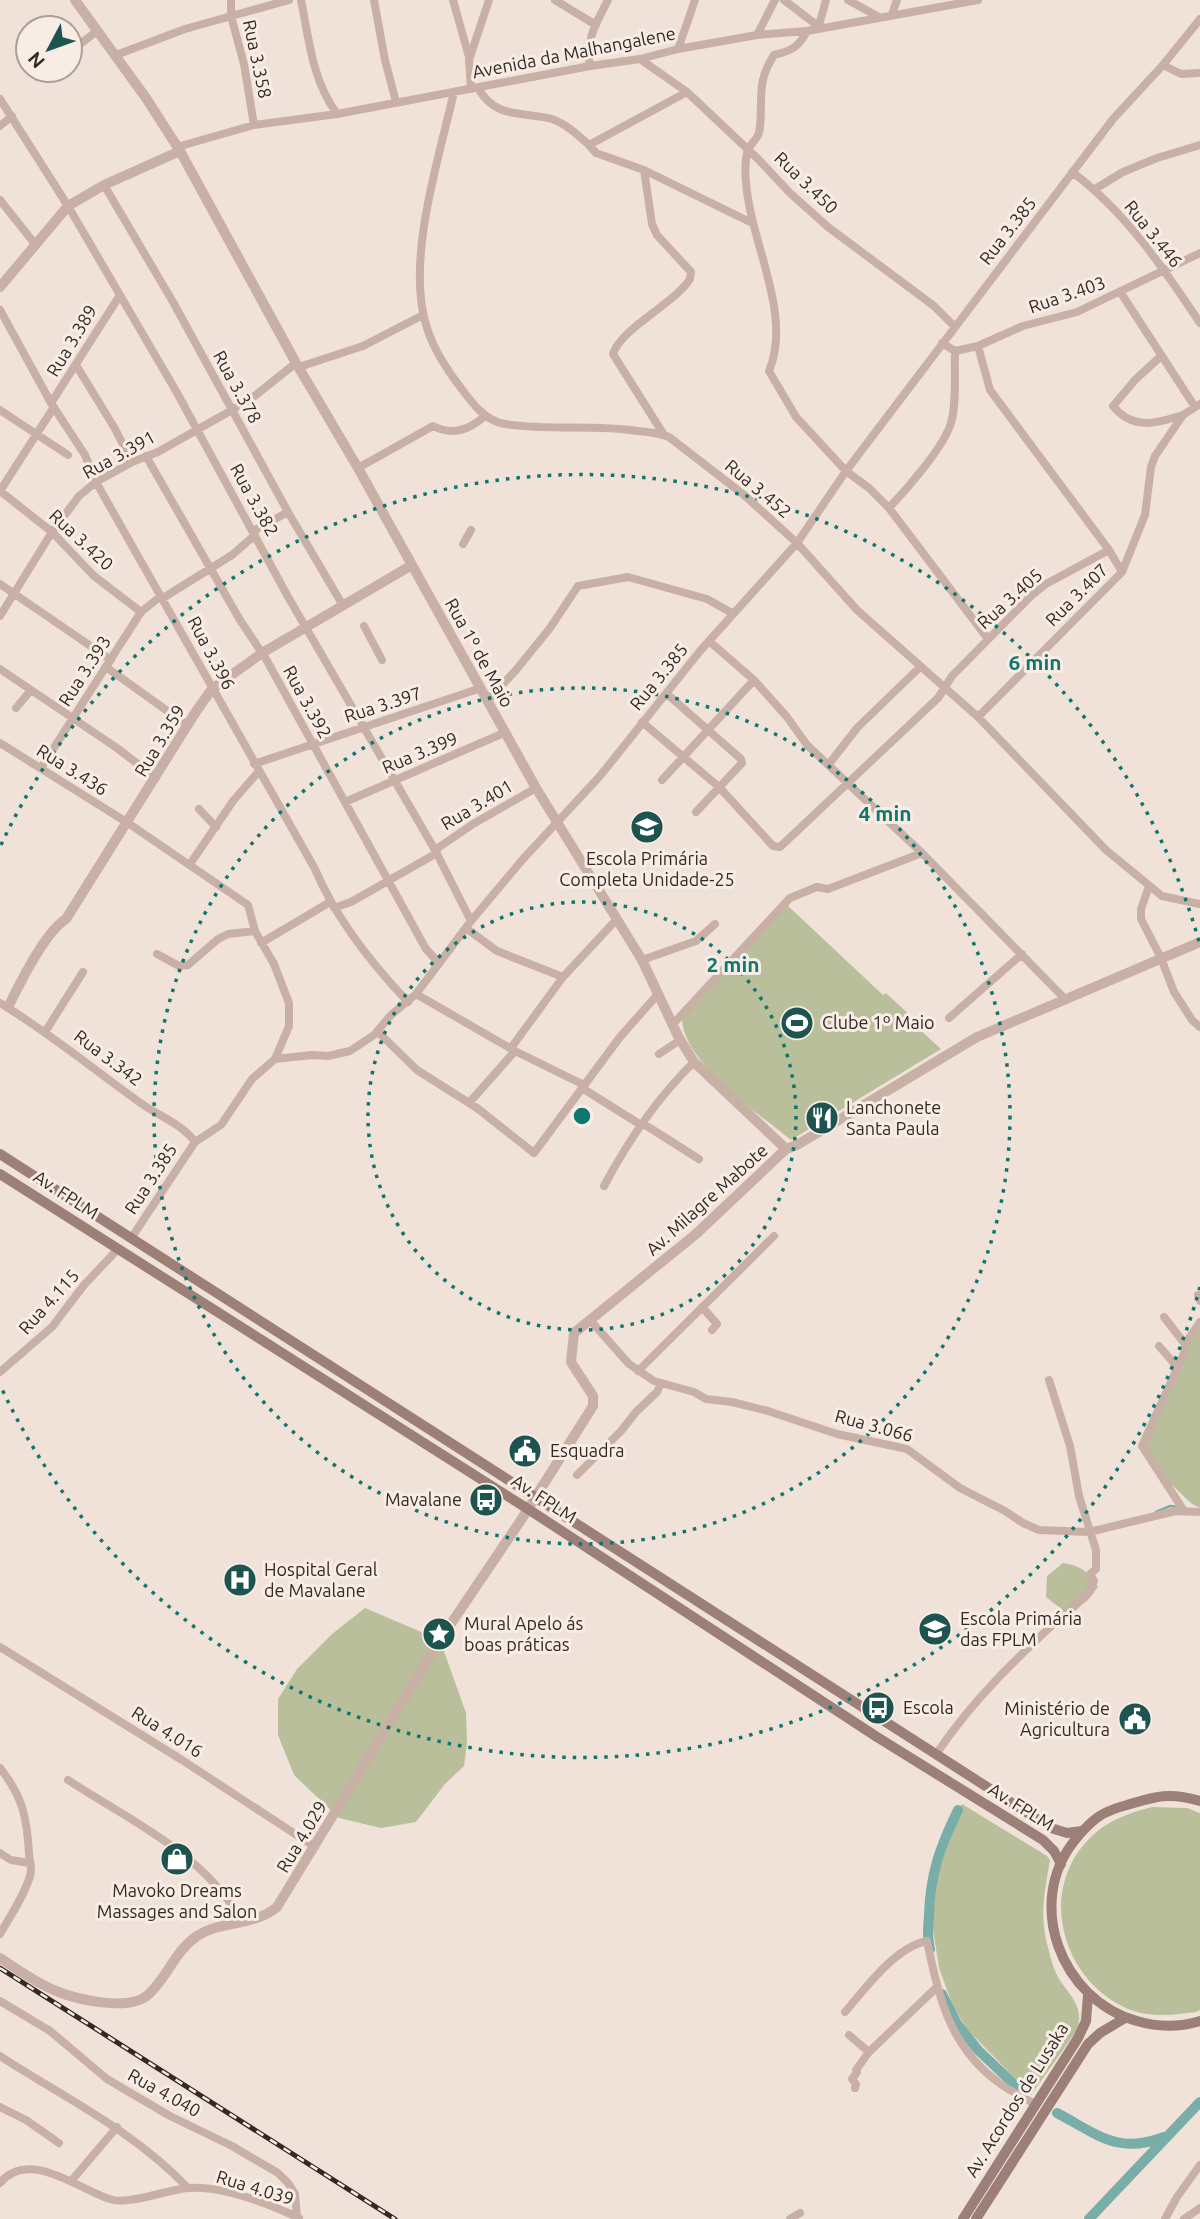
<svg xmlns="http://www.w3.org/2000/svg" width="1200" height="2219" font-family="Ubuntu,sans-serif">
	<style>
		.green { fill: #b8bf9a }
		.lines { fill: none; stroke-linecap: round; stroke-linejoin: round }
		.stream { stroke: #79ada7; stroke-width: 2.5 }
		.canal { stroke: #79ada7; stroke-width: 10 }
		.minor { stroke: #c8b0a6; stroke-width: 8 }
		.tertiary { stroke: #c8b0a6; stroke-width: 10 }
		.secondary { stroke: #9c7f77; stroke-width: 10 }
		.rail-casing { stroke: #342926; stroke-width: 5 }
		.rail { stroke: #f8ede5; stroke-width: 2.5; stroke-dasharray: 8; stroke-linecap: butt }
		.ring { fill: none; stroke: #0f766e; stroke-width: 3.5; stroke-dasharray: 3.5 7 }
		.labels { text-anchor: middle; stroke-width: 6; stroke-linejoin: round; paint-order: stroke }
		.street-label { font-size: 18px; fill: #342926; stroke: #f8ede5 }
		.poi-label { font-size: 18px; fill: #342926; stroke: #f8ede5; text-anchor: start }
		.centre { fill: #0f766e; stroke: #f8ede5; stroke-width: 3.5 }
		.ring-label { font-size: 21px; text-anchor: middle; font-weight: bold; fill: #0f766e; stroke: #f8ede5; stroke-width: 6; stroke-linejoin: round; paint-order: stroke }
	</style>
	<rect width="100%" height="100%" fill="#f0e2d9"/>
	<path class="green" d="M787 905 883 995 886 993 911 1016 908 1019 941 1049 791 1140C759 1114 682 1062 682 1018Z
		M1200 1318V1508L1192 1504 1155 1469 1145 1451 1152 1423 1184 1347V1342Z
		M1063 1563C1081 1566 1088 1571 1098 1587L1088 1600 1069 1615 1046 1597 1047 1576Z
		M365 1608 440 1640 466 1713 467 1743 464 1766 445 1784 416 1822 381 1828 339 1818 294 1775 278 1735V1699L297 1669 332 1634Z
		M962 1804 1047 1856 1050 1860C1044 1896 1039 1915 1049 1951 1052 1964 1056 1976 1064 1986 1075 2001 1083 2010 1077 2030L1031 2095 966 2028 953 2006 939 1968 932 1923 938 1873Z
		M1152 1807 1187 1808 1200 1813V2010L1196 2012C1174 2015 1150 2018 1128 2009 1062 1981 1036 1890 1091 1837 1108 1820 1129 1813 1152 1807Z"/>
	<g class="lines">
		<path class="stream" d="M1156 1512 1170 1506 1180 1507"/>
		<path class="canal" d="M930 1949C927 1938 928 1927 929 1916 930 1874 940 1847 958 1810
			M942 1994 957 2024 978 2050 1020 2090
			M1057 2113C1097 2134 1118 2155 1164 2137
			M1089 2219 1200 2102"/>
		<path class="minor" d="M231 0V16L244 64 254 125
			M301 0C309 39 312 80 337 114
			M374 0 385 60 396 102
			M453 0 469 57
			M555 0 596 25
			M784 0 818 26
			M848 0 879 17
			M892 14 897 0
			M818 29 826 0
			M807 31C799 47 791 51 774 55 756 83 763 97 760 127 759 140 752 140 748 150 745 157 745 174 746 182 750 242 793 314 769 371L796 417 846 471 869 488 889 508 988 639
			M757 35 775 0
			M678 49 695 0
			M70 52 97 31
			M116 55 185 29 289 0
			M640 59 687 92 758 159 790 193 828 227 934 306 954 326
			M1163 65 1181 74 1200 73
			M590 66C585 40 597 22 608 0
			M37 77 47 70
			M478 88C496 120 523 111 552 119 566 124 578 135 589 145
			M471 89 469 60 489 0
			M454 92C439 158 405 262 427 328 434 350 447 370 461 388 472 403 485 421 505 424 549 431 594 424 638 431 649 432 660 433 669 437L744 495 797 543 857 610 978 717 1106 850 1162 896 1200 904
			M687 92 589 145 596 153 644 170 752 223
			M0 99 68 206 176 391 287 595 435 850 471 921
			M0 126 12 116
			M177 147 254 125 337 114 590 66 640 59 678 49 757 35 807 31 978 0
			M644 170 652 224 657 235 691 272 690 279C673 305 621 328 613 354L664 435
			M1072 172C1125 211 1164 269 1200 323
			M104 185 173 302 288 512 342 604
			M1095 189 1123 172 1157 158 1200 145
			M0 200 35 244
			M1121 293 1195 407
			M0 310 51 403 85 455 96 482 315 869C336 919 370 962 408 1002
			M942 343 955 351 978 346 1023 326 1077 312 1200 253
			M978 346 990 390 1109 550 1122 572
			M1161 356 1135 380 1113 406C1133 431 1158 423 1183 415
			M76 365 114 427 132 462
			M299 367 363 346 423 315
			M51 403 120 295
			M54 407 0 491 52 532 94 576 141 612
			M0 410 68 455
			M146 456 240 620 266 659 426 949 439 963
			M358 468 433 426C453 436 469 430 485 416
			M889 508C906 490 944 447 951 423 957 403 954 372 955 351
			M253 531 288 512
			M463 544 471 530
			M0 584 111 660
			M163 598 232 555 255 535
			M0 616 52 532 79 496 96 482 132 462 158 452 232 410 252 398 296 363
			M364 626 382 660
			M709 641 754 680 787 717 807 745 922 853 1065 999
			M106 667 187 725
			M0 669 117 748 156 778
			M667 694 741 759 742 763 696 812
			M488 700 516 670 550 628 578 586 628 577 707 599 732 613
			M16 708 31 690
			M978 717 1122 572 1145 515 1151 467 1155 456 1183 415 1200 404
			M642 722 719 787 773 846 780 847 938 698 952 676 1031 596 1046 584 1109 550
			M0 743 128 823 248 905 255 931 274 964 289 1003V1026L275 1059
			M254 764 481 688
			M829 764 857 728 920 667
			M41 768 141 612 161 596
			M662 780 754 680
			M345 802 506 732
			M199 809 216 827
			M435 850 473 824 536 788
			M190 864 233 801 259 771
			M1149 886 1141 909V919L1161 958 1174 992 1192 1020 1200 1027
			M334 908 351 902 437 853
			M466 928 497 951 563 977
			M261 943 330 902
			M157 954 179 966 188 965 218 939 228 934 255 931
			M642 960 696 941 715 924
			M416 994 515 1051 584 1085
			M0 1003C50 1033 94 1070 142 1104 159 1116 182 1124 195 1142
			M949 1018 1022 954
			M673 1024 790 898 817 887 828 889 922 853
			M377 1031 417 1070 477 1108 534 1153 620 1037 658 994
			M45 1032 83 972
			M511 1048 563 977 617 919
			M659 1054 680 1040
			M582 1088 641 1125
			M469 1103 515 1051
			M642 1123 699 1159
			M604 1186C628 1141 657 1098 694 1062
			M132 1237 195 1142 221 1125 252 1079 275 1059 312 1055 328 1056 350 1051 374 1035 391 1015 416 994 471 921 523 859 600 776 700 651 797 543 846 471 1113 119 1163 65 1200 19
			M1198 1295 1200 1301
			M702 1307 717 1324 712 1330
			M1164 1317 1185 1344
			M590 1320 629 1364 654 1381 694 1392 706 1399 732 1402 768 1411 837 1434 907 1449 960 1488 1005 1511 1023 1523 1039 1530 1089 1532 1176 1511 1200 1512
			M1159 1346 1178 1368
			M638 1371 774 1236
			M0 1372 52 1327 84 1285 118 1249
			M577 1475 621 1431 636 1412 657 1392 661 1383
			M1184 1511 1142 1446 1185 1351V1344L1200 1322
			M0 1647 182 1760 315 1847
			M937 1753C973 1699 1018 1657 1065 1613L1066 1614 1089 1592 1094 1581 1090 1574 1096 1569V1550L1079 1496 1070 1446 1049 1380
			M0 1768C23 1797 27 1818 29 1854 29 1861 33 1868 30 1876 24 1896 11 1915 0 1934
			M68 1780C132 1822 202 1852 242 1921
			M0 1853 11 1860 30 1863
			M0 2001 50 2031 107 2079 170 2116 232 2146 278 2173 288 2183 295 2194 297 2217
			M845 2012C865 1989 895 1947 927 1941 938 1996 950 2047 998 2082 1009 2091 1023 2097 1035 2104
			M849 2035 869 2052
			M0 2056C65 2098 134 2131 188 2188
			M855 2088 856 2084 852 2079 857 2072 856 2070 869 2052 936 1988
			M0 2107 26 2120 59 2143
			M72 2180 117 2127
			M0 2183C29 2147 82 2192 113 2200 130 2204 168 2190 187 2188 221 2185 269 2204 299 2218
			M790 2219 800 2213
			M1165 2219 1177 2197 1200 2165
			M1184 2219 1200 2208"/>
		<path class="tertiary" d="M75 0 146 98 180 151 296 363 358 468 536 788 642 960 678 1036 694 1062 786 1149
			M0 287 68 206 104 185 180 151
			M8 1007C20 984 44 933 66 919L197 710 212 689 262 653 412 565
			M0 1958C18 1970 36 1983 56 1991 78 2000 131 2012 149 1994 168 1976 175 1951 197 1936 222 1920 255 1926 277 1907L440 1640 521 1520 593 1406V1396L571 1362 574 1333 696 1234 786 1149 797 1145 977 1037 1200 942"/>
		<path class="secondary" d="M0 1154 1051 1828 1067 1833 1082 1831
			M0 1174 528 1509 877 1737 1043 1840 1054 1851 1061 1864
			M1200 1801C1170 1792 1156 1796 1127 1805 1120 1807 1113 1809 1107 1812 1095 1817 1083 1830 1075 1840 1024 1903 1061 2000 1137 2021 1157 2027 1180 2027 1200 2021
			M963 2219 1078 2038 1086 2021 1088 1995
			M976 2219 1088 2044 1100 2033 1125 2018"/>
		<defs>
			<path id="rail" d="M0 1968 395 2219"/>
		</defs>
		<use href="#rail" class="rail-casing"/>
		<use href="#rail" class="rail"/>
	</g>
	<g class="ring">
		<circle cx="582" cy="1116" r="214"/>
		<circle cx="582" cy="1116" r="428"/>
		<path d="M1200 1287A641 641 0 0 1 1 1387M1 845A641 641 0 0 1 1200 945"/>
	</g>
	<defs>
		<symbol id="school-disc" viewBox="-11 -11 22 22"><circle r="9.5" fill="#1d544f" stroke="#f8ede5"/><path d="M0-5L7-2L0 1L-7-2ZM-4 1L0 2.5L4 1V4Q0 6-4 4Z" fill="#fff"/></symbol>
		<symbol id="stadium-disc" viewBox="-11 -11 22 22"><circle r="9.5" fill="#1d544f" stroke="#f8ede5"/><path d="M0-5a6.5 5 0 1 0 0 10a6.5 5 0 1 0 0-10ZM-3.5-1.8h7v3.6h-7Z" fill="#fff"/></symbol>
		<symbol id="restaurant-disc" viewBox="-11 -11 22 22"><circle r="9.5" fill="#1d544f" stroke="#f8ede5"/><path d="M-5-6h1v4h1v-4h1v4h1v-4h1v5L-1.5 .5V6h-2V.5L-5-1ZM5-6V6H3V1.5H1.5Q1.5-4 5-6Z" fill="#fff"/></symbol>
		<symbol id="civic-disc" viewBox="-11 -11 22 22"><circle r="9.5" fill="#1d544f" stroke="#f8ede5"/><path d="M-.6-6.5H3V-4.5H.6V-3L4-1V1h2V6H-6V1h2V-1L-.6-3ZM-1.2 2.5V6h2.4V2.5Z" fill="#fff"/></symbol>
		<symbol id="bus-disc" viewBox="-11 -11 22 22"><circle r="9.5" fill="#1d544f" stroke="#f8ede5"/><path d="M-5-6H5V4H4V6H2V4H-2V6H-4V4H-5ZM-3.5-4V0h7V-4ZM-3.5 1.2v1.5H-2V1.2ZM2 1.2v1.5H3.5V1.2Z" fill="#fff"/></symbol>
		<symbol id="hospital-disc" viewBox="-11 -11 22 22"><circle r="9.5" fill="#1d544f" stroke="#f8ede5"/><path d="M-5-5h3v3.5h4V-5h3V5h-3V1.5h-4V5h-3Z" fill="#fff"/></symbol>
		<symbol id="sight-disc" viewBox="-11 -11 22 22"><circle r="9.5" fill="#1d544f" stroke="#f8ede5"/><path d="M0-6L1.8-2.2L6-1.7L2.9 1.2L3.7 5.4L0 3.3L-3.7 5.4L-2.9 1.2L-6-1.7L-1.8-2.2Z" fill="#fff"/></symbol>
		<symbol id="shop-disc" viewBox="-11 -11 22 22"><circle r="9.5" fill="#1d544f" stroke="#f8ede5"/><path d="M-5-2.5h2.3a2.7 3.5 0 0 1 5.4 0H5L5.5 6h-11ZM-1.5-2.5h3a1.5 2.3 0 0 0-3 0Z" fill="#fff"/></symbol>
	</defs>
	<g fill-rule="evenodd">
		<use href="#school-disc" x="628" y="808" width="38" height="38"/>
		<use href="#stadium-disc" x="778" y="1004" width="38" height="38"/>
		<use href="#restaurant-disc" x="803" y="1099" width="38" height="38"/>
		<use href="#civic-disc" x="506" y="1432" width="38" height="38"/>
		<use href="#bus-disc" x="467" y="1481" width="38" height="38"/>
		<use href="#hospital-disc" x="221" y="1561" width="38" height="38"/>
		<use href="#school-disc" x="916" y="1610" width="38" height="38"/>
		<use href="#sight-disc" x="420" y="1615" width="38" height="38"/>
		<use href="#bus-disc" x="859" y="1689" width="38" height="38"/>
		<use href="#civic-disc" x="1116" y="1700" width="38" height="38"/>
		<use href="#shop-disc" x="158" y="1840" width="38" height="38"/>
	</g>
	<g class="labels">
		<g class="street-label">
			<text transform="translate(574 53) rotate(-11)" y="6">Avenida da Malhangalene</text>
			<text transform="translate(257 59) rotate(78)" y="6">Rua 3.358</text>
			<text transform="translate(806 183) rotate(44)" y="6">Rua 3.450</text>
			<text transform="translate(1008 231) rotate(-52)" y="6">Rua 3.385</text>
			<text transform="translate(1153 234) rotate(51)" y="6">Rua 3.446</text>
			<text transform="translate(1067 295) rotate(-19)" y="6">Rua 3.403</text>
			<text transform="translate(72 341) rotate(-59)" y="6">Rua 3.389</text>
			<text transform="translate(237 387) rotate(61)" y="6">Rua 3.378</text>
			<text transform="translate(119 455) rotate(-29)" y="6">Rua 3.391</text>
			<text transform="translate(758 489) rotate(40)" y="6">Rua 3.452</text>
			<text transform="translate(254 500) rotate(61)" y="6">Rua 3.382</text>
			<text transform="translate(81 540) rotate(43)" y="6">Rua 3.420</text>
			<text transform="translate(1077 595) rotate(-45)" y="6">Rua 3.407</text>
			<text transform="translate(1010 599) rotate(-42)" y="6">Rua 3.405</text>
			<text transform="translate(211 653) rotate(62)" y="6">Rua 3.396</text>
			<text transform="translate(479 653) rotate(61)" y="6">Rua 1º de Maio</text>
			<text transform="translate(85 671) rotate(-57)" y="6">Rua 3.393</text>
			<text transform="translate(659 677) rotate(-51)" y="6">Rua 3.385</text>
			<text transform="translate(307 702) rotate(61)" y="6">Rua 3.392</text>
			<text transform="translate(383 705) rotate(-18)" y="6">Rua 3.397</text>
			<text transform="translate(160 741) rotate(-59)" y="6">Rua 3.359</text>
			<text transform="translate(420 753) rotate(-23)" y="6">Rua 3.399</text>
			<text transform="translate(72 770) rotate(32)" y="6">Rua 3.436</text>
			<text transform="translate(477 805) rotate(-31)" y="6">Rua 3.401</text>
			<text transform="translate(108 1058) rotate(37)" y="6">Rua 3.342</text>
			<text transform="translate(151 1179) rotate(-57)" y="6">Rua 3.385</text>
			<text transform="translate(66 1195) rotate(33)" y="6">Av. FPLM</text>
			<text transform="translate(707 1200) rotate(-42)" y="6">Av. Milagre Mabote</text>
			<text transform="translate(49 1302) rotate(-48)" y="6">Rua 4.115</text>
			<text transform="translate(874 1426) rotate(15)" y="6">Rua 3.066</text>
			<text transform="translate(544 1499) rotate(33)" y="6">Av. FPLM</text>
			<text transform="translate(167 1732) rotate(32)" y="6">Rua 4.016</text>
			<text transform="translate(1021 1807) rotate(32)" y="6">Av. FPLM</text>
			<text transform="translate(302 1837) rotate(-59)" y="6">Rua 4.029</text>
			<text transform="translate(164 2093) rotate(29)" y="6">Rua 4.040</text>
			<text transform="translate(1017 2100) rotate(-58)" y="6">Av. Acordos de Lusaka</text>
			<text transform="translate(255 2188) rotate(17)" y="6">Rua 4.039</text>
		</g>
		<g class="poi-label">
			<text x="647" y="865" text-anchor="middle">Escola Primária<tspan x="647" dy="21">Completa Unidade-25</tspan></text>
			<text x="822" y="1029">Clube 1º Maio</text>
			<text x="846" y="1114">Lanchonete<tspan x="846" dy="21">Santa Paula</tspan></text>
			<text x="550" y="1457">Esquadra</text>
			<text x="462" y="1506" text-anchor="end">Mavalane</text>
			<text x="264" y="1576">Hospital Geral<tspan x="264" dy="21">de Mavalane</tspan></text>
			<text x="960" y="1625">Escola Primária<tspan x="960" dy="21">das FPLM</tspan></text>
			<text x="464" y="1630">Mural Apelo ás<tspan x="464" dy="21">boas práticas</tspan></text>
			<text x="903" y="1714">Escola</text>
			<text x="1110" y="1715" text-anchor="end">Ministério de<tspan x="1110" dy="21">Agricultura</tspan></text>
			<text x="177" y="1897" text-anchor="middle">Mavoko Dreams<tspan x="177" dy="21">Massages and Salon</tspan></text>
		</g>
	</g>
	<circle cx="582" cy="1116" r="10" class="centre"/>
	<g class="ring-label">
		<text x="1035" y="670">6 min</text>
		<text x="885" y="821">4 min</text>
		<text x="733" y="972">2 min</text>
	</g>
	<g transform="translate(49 49) rotate(229)"><circle r="33" fill="#f8ede5" stroke="#aa9f99" stroke-width="2"/>
	<path d="M0-5L12 26L0 18L-12 26Z" fill="#1d544f"/>
	<text y="-10" font-size="19" font-weight="bold" text-anchor="middle" fill="#342926">N</text>
	</g>
</svg>
